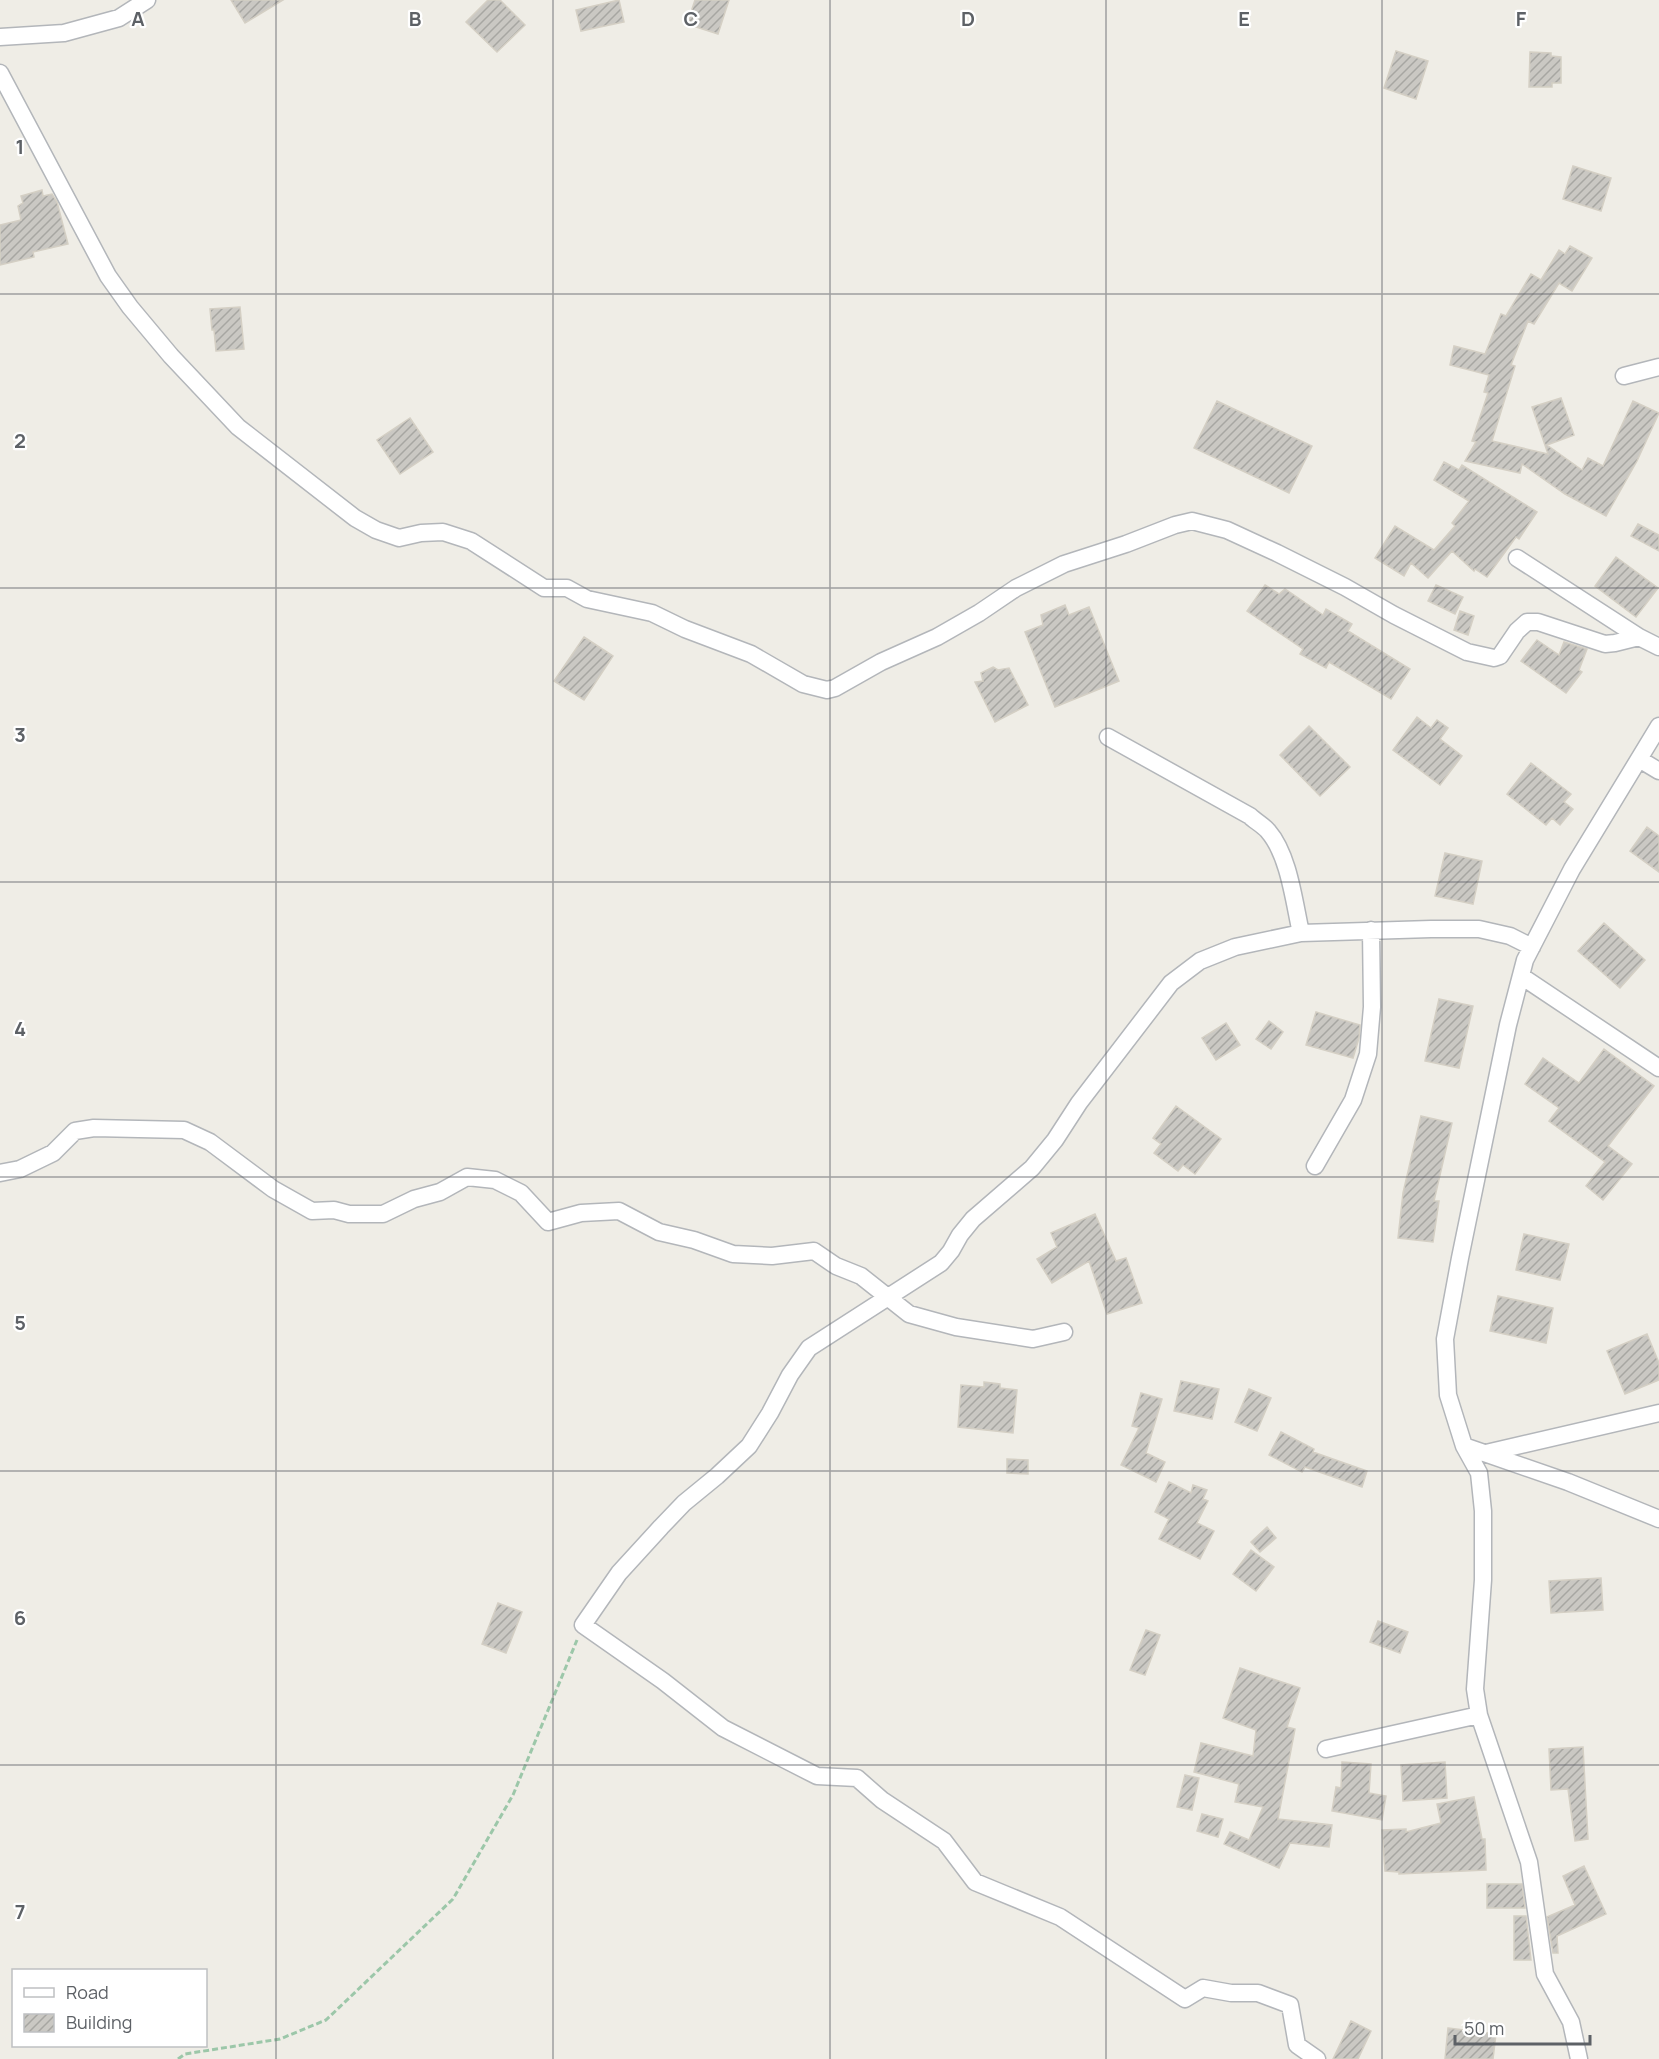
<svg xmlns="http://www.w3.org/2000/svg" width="1659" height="2059" font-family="Manrope,sans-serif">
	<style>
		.building { fill: url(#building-hatch); stroke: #d4cfc4; stroke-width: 1.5 }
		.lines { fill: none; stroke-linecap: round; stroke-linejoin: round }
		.street-casing { stroke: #b3b6ba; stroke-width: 19 }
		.path { stroke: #9cc7a9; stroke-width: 3; stroke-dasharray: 6 3; stroke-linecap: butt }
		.street { stroke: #fff; stroke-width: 16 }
		.grid { fill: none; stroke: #5d6166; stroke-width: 1.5; stroke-opacity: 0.55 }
		.grid-label { font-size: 20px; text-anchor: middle; font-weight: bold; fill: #5d6166; stroke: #fff; stroke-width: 4.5; stroke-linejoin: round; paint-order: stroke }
	</style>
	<defs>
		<pattern id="building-hatch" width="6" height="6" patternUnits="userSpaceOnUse" patternTransform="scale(1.5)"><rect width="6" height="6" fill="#cac8c3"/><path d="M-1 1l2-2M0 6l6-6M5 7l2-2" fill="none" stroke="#a7a6a2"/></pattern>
	</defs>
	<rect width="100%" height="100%" fill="#efede6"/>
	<path class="building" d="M231 0H283L245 23Z
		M488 0H500L525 25 497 52 466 22Z
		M619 0 624 22 581 31 576 10Z
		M695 0H729L718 34 687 24Z
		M1396 51 1428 61 1416 99 1384 88Z
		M1530 52 1551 53V56L1561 57V83H1552V87H1529Z
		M1573 166 1611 178 1601 211 1563 199Z
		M42 190 43 196 52 194 57 202 68 244 33 252 34 257 0 265V225L21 220 18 206 23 203 21 196Z
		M1570 246 1592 258 1572 291 1559 283 1534 324 1528 321 1511 365 1515 366 1492 441 1548 454 1532 407 1561 398 1574 435 1547 445 1582 470 1588 458 1603 466 1633 401 1659 413 1637 461 1606 516 1565 494 1522 464 1520 473 1465 461 1476 442 1472 441 1488 393 1484 392 1489 375 1450 365 1454 346 1485 354 1501 314 1506 316 1531 274 1541 280 1559 250 1565 254Z
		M240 307 244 349 216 351 214 330H212L210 309Z
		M1217 401 1312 446 1289 493 1194 448Z
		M410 418 433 452 400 474 377 440Z
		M1444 462 1459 470 1462 465 1537 512 1519 539 1516 537 1487 577 1475 569 1474 571 1452 551 1428 578 1411 563 1404 576 1375 558 1395 526 1434 550 1455 526 1452 523 1469 501 1434 480Z
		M1638 524 1659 535V551L1631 536Z
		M1616 557 1658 588 1636 617 1595 586Z
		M1265 585 1279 594 1285 589 1323 615 1326 609 1352 624 1348 631 1410 669 1391 699 1329 662 1326 668 1300 654 1303 649 1247 611Z
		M1436 585 1463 597 1455 614 1428 601Z
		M1065 605 1069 615 1089 607 1119 681 1055 707 1025 632 1043 625 1041 615Z
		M1460 611 1474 616 1468 635 1454 630Z
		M584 637 613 656 584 700 554 681Z
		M1537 640 1559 655 1564 642 1587 649 1579 670 1582 672 1566 693 1521 661Z
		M993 667 998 670 1009 668 1028 705 995 722 975 682 983 681 981 673Z
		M1417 717 1431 728 1437 720 1448 728 1440 739 1462 756 1440 785 1393 750Z
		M1309 726 1350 767 1320 796 1280 755Z
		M1531 763 1571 794 1564 802 1573 809 1560 825 1552 818 1546 825 1507 794Z
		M1647 827 1659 836V872L1630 851Z
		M1445 853 1482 861 1473 904 1435 896Z
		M1604 923 1645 960 1620 988 1578 951Z
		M1439 999 1473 1006 1459 1068 1425 1061Z
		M1316 1012 1360 1025 1359 1038 1353 1058 1306 1045Z
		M1269 1021 1283 1032 1271 1049 1256 1039Z
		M1226 1023 1240 1045 1216 1060 1202 1038Z
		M1604 1049 1654 1086 1608 1146 1632 1164 1603 1200 1586 1186 1605 1162 1549 1121 1559 1108 1525 1084 1543 1058 1579 1083Z
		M1176 1106 1221 1139 1195 1174 1183 1165 1178 1171 1154 1153 1161 1144 1153 1138Z
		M1421 1116 1452 1123 1434 1201H1439L1433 1242 1398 1238 1403 1193Z
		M1095 1214 1116 1261 1126 1258 1142 1303 1107 1314 1089 1261 1052 1283 1037 1259 1057 1247 1051 1233Z
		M1524 1234 1569 1244 1560 1280 1516 1270Z
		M1498 1296 1553 1308 1546 1343 1490 1331Z
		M1647 1334 1659 1363V1380L1625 1394 1607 1351Z
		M1181 1381 1219 1389 1212 1419 1174 1411Z
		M984 1382 1000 1384V1388L1017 1390 1013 1433 958 1427 961 1385 984 1387Z
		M1249 1389 1271 1398 1257 1431 1235 1422Z
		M1141 1393 1162 1399 1146 1453 1165 1462 1156 1482 1121 1465 1139 1428 1132 1426Z
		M1281 1432 1314 1449 1313 1452 1367 1471 1362 1487 1305 1467 1302 1472 1269 1455Z
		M1007 1459 1028 1460V1474L1007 1473Z
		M1169 1482 1191 1493 1193 1485 1207 1490 1203 1499 1208 1501 1197 1523 1214 1531 1200 1559 1159 1539 1169 1519 1155 1512Z
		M1267 1527 1276 1538 1260 1552 1251 1542Z
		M1251 1550 1274 1567 1256 1591 1233 1574Z
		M1601 1578 1603 1610 1551 1613 1549 1581Z
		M498 1603 522 1612 506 1653 482 1644Z
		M1378 1621 1408 1632 1400 1653 1370 1642Z
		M1146 1630 1160 1635 1145 1675 1130 1670Z
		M1240 1668 1300 1688 1287 1727 1295 1729 1278 1819 1332 1825 1329 1847 1290 1843 1279 1868 1224 1844 1230 1832 1249 1840 1263 1807 1235 1802 1239 1784 1194 1772 1201 1743 1253 1756 1256 1730 1223 1718Z
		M1583 1747 1588 1839 1575 1841 1568 1789 1551 1790 1549 1749Z
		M1342 1762 1371 1764 1369 1793 1386 1796 1382 1820 1332 1811 1336 1787 1341 1788Z
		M1445 1762 1447 1798 1403 1801 1401 1765Z
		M1185 1775 1199 1778 1192 1810 1177 1807Z
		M1474 1797 1482 1839H1485L1486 1870 1399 1874V1872L1385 1871 1382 1830 1406 1829V1832L1441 1823 1437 1804Z
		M1202 1814 1223 1819 1218 1837 1197 1831Z
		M1584 1866 1606 1914 1557 1936 1558 1953H1553L1547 1917 1575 1905 1563 1876Z
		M1487 1884H1522L1525 1908H1487Z
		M1514 1916H1526L1531 1960H1514Z
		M1351 2021 1371 2031 1358 2059H1333Z
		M1448 2028 1496 2034 1493 2059H1445Z"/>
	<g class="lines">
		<defs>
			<path id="street" d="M0 37 64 33 119 18 147 0
				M0 73 108 276 130 307 171 356 238 427 355 518 376 530 399 538 421 533 443 532 471 541 544 588H567L587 599 652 613 685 629 751 654 803 684 827 690 835 688 881 662 937 637 979 613 1016 588 1064 564 1126 544 1175 525 1192 521 1227 530 1277 553 1345 587 1394 615 1467 652 1494 658 1500 656 1517 631 1527 622H1538L1605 644 1615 643 1639 637 1659 647
				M1624 376 1659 367
				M1517 558 1639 637
				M1108 737 1250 816C1255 821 1263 825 1268 831 1289 855 1294 902 1301 933
				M1639 759 1659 771
				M1521 976 1659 1068
				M1315 1166 1353 1100 1368 1054 1372 1007 1371 930
				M0 1173 20 1169 53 1153 75 1131 94 1128 184 1130 210 1142 273 1189 312 1211 334 1210 349 1214H383L414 1199 440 1192 467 1177 495 1180 521 1193 548 1222 581 1213 619 1211 659 1232 694 1240 733 1254 772 1256 814 1251 836 1266 861 1276 909 1314 956 1327 1033 1339 1064 1332
				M1464 1446 1568 1482 1659 1519
				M1486 1453 1659 1413
				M1326 1749 1479 1715
				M1317 2059 1297 2045 1290 2005 1258 1993H1231L1203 1988 1185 1999 1060 1917 975 1882 944 1841 882 1800 857 1778 817 1776 723 1728 663 1681 583 1625 619 1573 661 1527 684 1503 717 1476 749 1446 770 1413 790 1375 809 1348 941 1263 951 1251 960 1235 973 1219 1032 1168 1055 1140 1079 1103 1171 983 1200 961 1235 947 1301 933 1431 929H1479L1510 936 1532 947
				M1579 2059 1571 2022 1545 1974 1529 1862 1479 1715 1475 1689 1483 1580V1511L1479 1473 1464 1446 1448 1395 1445 1339 1460 1258 1508 1025 1525 960 1572 869 1659 726"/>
		</defs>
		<use href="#street" class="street-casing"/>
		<path class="path" d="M178 2059 185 2054 280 2039 326 2020 453 1899 513 1795 577 1640"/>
		<use href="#street" class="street"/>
	</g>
	<path class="grid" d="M276 0V2059M553 0V2059M830 0V2059M1106 0V2059M1382 0V2059M0 294H1659M0 588H1659M0 882H1659M0 1177H1659M0 1471H1659M0 1765H1659"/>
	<g class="grid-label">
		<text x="138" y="26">A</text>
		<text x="415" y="26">B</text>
		<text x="691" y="26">C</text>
		<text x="968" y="26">D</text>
		<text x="1244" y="26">E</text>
		<text x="1521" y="26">F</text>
		<text x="20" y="154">1</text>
		<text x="20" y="448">2</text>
		<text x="20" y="742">3</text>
		<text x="20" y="1036">4</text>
		<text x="20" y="1330">5</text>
		<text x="20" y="1625">6</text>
		<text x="20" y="1919">7</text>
	</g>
	<rect x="12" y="1969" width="195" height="78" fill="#ffffff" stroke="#bec0c2" stroke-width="1.5"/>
	<rect x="24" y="1988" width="30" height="9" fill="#ffffff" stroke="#bec0c2" stroke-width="1.5"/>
	<text x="66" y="1999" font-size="18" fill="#5d6166">Road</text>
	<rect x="24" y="2014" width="30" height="18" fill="url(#building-hatch)" stroke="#bec0c2" stroke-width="1.5"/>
	<text x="66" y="2029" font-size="18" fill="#5d6166">Building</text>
	<path d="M1455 2035v9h135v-9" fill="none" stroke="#5d6166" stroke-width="3"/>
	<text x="1464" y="2035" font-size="18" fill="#5d6166" stroke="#ffffff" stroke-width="4.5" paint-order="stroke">50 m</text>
</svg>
